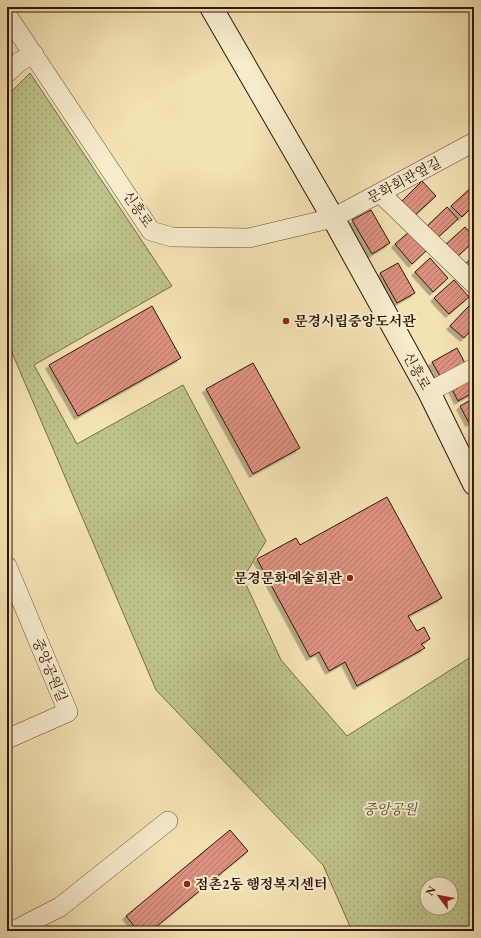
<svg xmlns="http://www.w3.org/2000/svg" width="481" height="938" font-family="'EB Garamond','Noto Serif KR',serif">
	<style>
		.grass { fill: url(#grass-dots); stroke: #786c4a; fill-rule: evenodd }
		.building { fill: url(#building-hatch); stroke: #331509; filter: url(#shadow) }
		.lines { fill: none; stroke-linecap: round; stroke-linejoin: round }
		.street-casing { stroke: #634833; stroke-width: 20 }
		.secondary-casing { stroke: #331509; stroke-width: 24 }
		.street { stroke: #f7eccd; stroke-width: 19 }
		.secondary { stroke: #f7eccd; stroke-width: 22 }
		.poi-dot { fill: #8f2418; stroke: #f7eccd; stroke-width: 1.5 }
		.labels { text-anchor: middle; stroke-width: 4; stroke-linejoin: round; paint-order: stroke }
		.street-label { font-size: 14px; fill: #331509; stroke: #f7eccd }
		.poi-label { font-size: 14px; font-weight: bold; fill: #331509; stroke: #f7eccd; text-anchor: start }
		.park-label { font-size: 14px; font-style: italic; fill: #5c4930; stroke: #f7eccd }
	</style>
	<defs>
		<pattern id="grass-dots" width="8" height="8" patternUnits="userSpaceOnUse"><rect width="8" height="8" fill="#bdc38a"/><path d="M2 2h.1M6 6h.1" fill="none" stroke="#a3a776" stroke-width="1.8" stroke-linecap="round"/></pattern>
		<pattern id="building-hatch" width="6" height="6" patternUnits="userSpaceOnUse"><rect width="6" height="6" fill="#dd927f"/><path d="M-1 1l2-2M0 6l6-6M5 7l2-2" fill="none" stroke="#b47666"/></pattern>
		<filter id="shadow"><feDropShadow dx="-3.5" dy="3.5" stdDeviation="0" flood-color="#0004"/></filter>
	</defs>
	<rect width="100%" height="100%" fill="#f3e2b2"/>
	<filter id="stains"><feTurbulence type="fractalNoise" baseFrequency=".005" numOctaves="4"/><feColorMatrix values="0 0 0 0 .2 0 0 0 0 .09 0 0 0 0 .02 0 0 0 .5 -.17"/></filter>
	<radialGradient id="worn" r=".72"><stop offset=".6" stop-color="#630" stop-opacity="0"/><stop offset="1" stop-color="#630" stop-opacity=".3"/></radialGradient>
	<path class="grass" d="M30 73 172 286 34 365 77 444 183 385 266 541 243 578 281 660 347 736 474 655V931H352L323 865 156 690 13 355 7 339V96ZM427 884H451V908H427Z"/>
	<path class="building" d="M422 181 436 196 414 216 401 202Z
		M474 185V205L462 217 451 206Z
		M447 207 458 219 433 242 423 230Z
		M371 210 390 243 372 254 352 220Z
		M465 227 474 237V241L456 258 444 246Z
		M409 232 426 251 412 264 395 244Z
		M474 256V279L462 267Z
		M430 258 448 278 433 292 415 272Z
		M398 263 415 293 397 303 380 273Z
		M454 280 469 297 449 314 434 298Z
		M152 306 181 358 78 416 49 365Z
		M469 306 474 310V327L464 338 450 326Z
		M457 348 467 367 443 381 432 362Z
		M253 363 300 448 253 474 206 389Z
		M468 379 474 389V392L458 401 452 389Z
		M474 398V421L469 423 460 406Z
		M387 497 442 598 408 616 417 631 424 627 430 639 421 644 425 648 357 686 345 662 329 671 319 652 310 657 257 559 296 538 300 545Z
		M230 830 248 851 151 931H138L126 916Z"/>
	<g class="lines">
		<defs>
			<path id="street" d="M7 15 151 231 172 237 249 238 333 218 474 142
				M7 73 19 62 34 54
				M380 193 474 284
				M429 392 474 368
				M7 566 68 712 7 739
				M13 931 60 907 168 821"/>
			<path id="secondary" d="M211 7 333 218 429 392 474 484"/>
		</defs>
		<use href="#street" class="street-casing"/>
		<use href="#secondary" class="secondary-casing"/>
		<use href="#street" class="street"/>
		<use href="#secondary" class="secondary"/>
	</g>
	<g class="poi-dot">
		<circle cx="286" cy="321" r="4"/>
		<circle cx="350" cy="578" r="4"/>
		<circle cx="187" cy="884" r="4"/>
	</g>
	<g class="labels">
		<g class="street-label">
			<text transform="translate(404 180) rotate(-28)" y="5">문화회관옆길</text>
			<text transform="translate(138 209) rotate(55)" y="5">신흥로</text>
			<text transform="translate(417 371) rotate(61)" y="5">신흥로</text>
			<text transform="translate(50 670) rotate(67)" y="5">중앙공원길</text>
		</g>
		<g class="poi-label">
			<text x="294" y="326">문경시립중앙도서관</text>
			<text x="342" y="583" text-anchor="end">문경문화예술회관</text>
			<text x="195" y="889">점촌2동 행정복지센터</text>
		</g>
		<g class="park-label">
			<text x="390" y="814">중앙공원</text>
		</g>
	</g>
	<rect width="481" height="938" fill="none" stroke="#f3e2b2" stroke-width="24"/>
	<rect x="8" y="8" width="465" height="922" fill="none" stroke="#331509" stroke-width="2"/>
	<rect x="12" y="12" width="457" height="914" fill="none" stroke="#331509"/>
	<g transform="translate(439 896) rotate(302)"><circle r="19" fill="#f7eccd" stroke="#a9967f"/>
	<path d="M0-3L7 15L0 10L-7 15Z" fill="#8f2418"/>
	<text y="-6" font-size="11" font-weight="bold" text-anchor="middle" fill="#331509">N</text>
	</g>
	<rect width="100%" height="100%" filter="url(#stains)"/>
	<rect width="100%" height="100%" fill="url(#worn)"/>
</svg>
